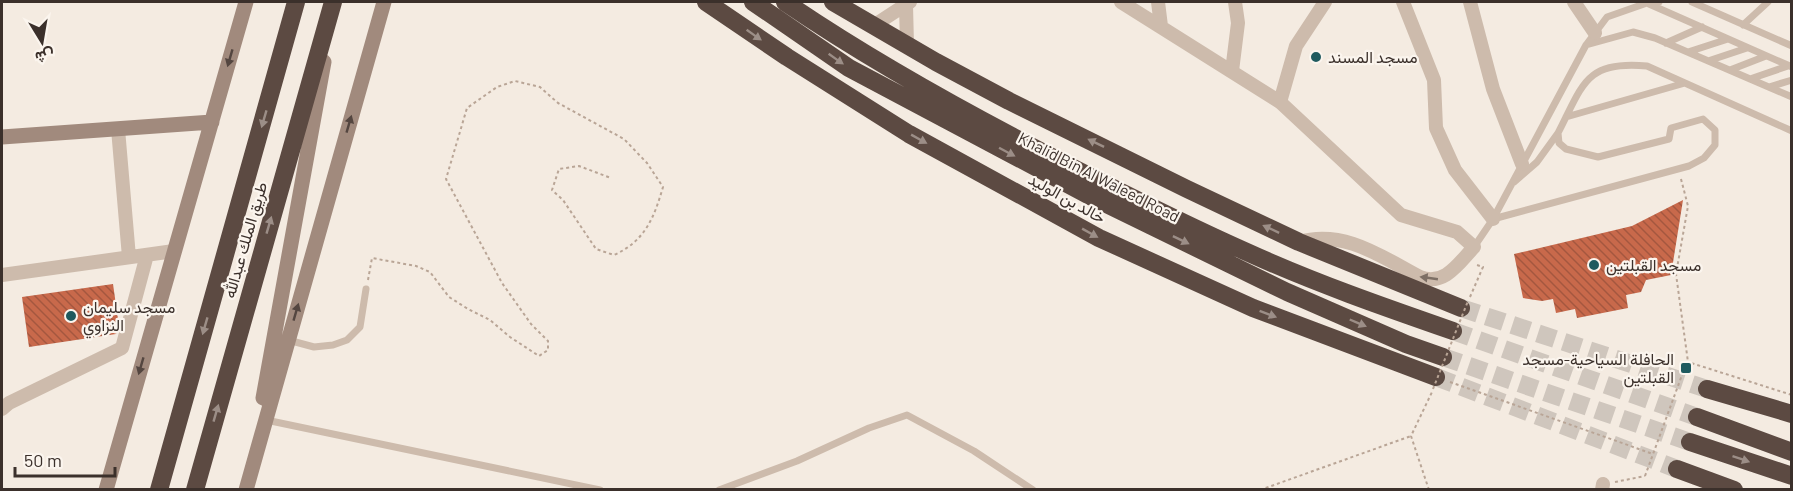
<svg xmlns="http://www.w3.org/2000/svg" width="1793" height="491" font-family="Barlow,Vazirmatn,sans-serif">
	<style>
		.building { fill: url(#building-back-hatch) }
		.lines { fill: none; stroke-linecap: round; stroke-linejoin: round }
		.highway-tunnel { stroke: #cfc6bd; stroke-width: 18; stroke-dasharray: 18 9; stroke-linecap: butt }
		.path { stroke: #b9a596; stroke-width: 2; stroke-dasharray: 3 3; stroke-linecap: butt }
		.lane { stroke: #cdbbac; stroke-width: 7 }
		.street { stroke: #cdbbac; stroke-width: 14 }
		.secondary { stroke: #a18a7d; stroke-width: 15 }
		.highway { stroke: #5c4a42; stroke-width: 18 }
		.path-bridge { stroke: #b9a596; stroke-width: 2; stroke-dasharray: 3 3; stroke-linecap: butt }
		.oneway { fill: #9c8e87 }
		.oneway2 { fill: #544640 }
		.oneway3 { fill: #7d6f65 }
		.poi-dot { fill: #1f5a5e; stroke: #fbf5ee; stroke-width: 2 }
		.labels { text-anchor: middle; stroke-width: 4.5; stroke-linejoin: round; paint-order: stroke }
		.poi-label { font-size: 16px; fill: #3b302b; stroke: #fbf5ee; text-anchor: start }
		.street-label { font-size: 16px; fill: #3b302b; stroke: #fbf5ee }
	</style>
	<defs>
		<pattern id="building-back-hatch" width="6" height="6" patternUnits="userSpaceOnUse" patternTransform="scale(1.5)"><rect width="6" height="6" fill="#c8694b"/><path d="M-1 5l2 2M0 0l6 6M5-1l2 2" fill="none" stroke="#a4573f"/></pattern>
	</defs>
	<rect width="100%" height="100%" fill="#f4ebe1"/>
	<path class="building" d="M1683 200 1671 275 1646 280 1641 292 1626 295 1628 308 1577 318 1575 309 1556 313 1553 299 1542 301 1523 298 1514 254 1632 226Z
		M113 284 119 326 116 334 29 347 22 297Z"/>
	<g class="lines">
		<path class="highway-tunnel" d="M1461 308 1707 389
			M1453 331 1697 417
			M1443 357 1690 442
			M1436 377 1677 469"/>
		<path class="path" d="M1681 179 1688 206 1676 274 1688 362
			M368 280 372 258 416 266 430 272 449 297 468 309 490 320 510 337 539 356 548 350V341L531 324 502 283 446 179 467 108 497 87 515 81 540 87 558 103 624 139 647 163 663 187C654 218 645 241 614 255L596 249 563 200 552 190 559 169 579 166 611 178
			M1470 297 1483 267 1477 265
			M1682 375 1688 362 1792 395
			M1450 382 1653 454
			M1615 482 1645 476
			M1260 490 1411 436
			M1429 490 1411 436 1432 392"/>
		<path class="lane" d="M1692 2 1792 46
			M1649 4 1792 67
			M1743 25 1768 2
			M1666 43 1702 27
			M1586 45 1633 32 1655 38 1792 97
			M1688 52 1728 39
			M1708 61 1747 48
			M1730 70 1766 56
			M1750 79 1788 66
			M1769 87 1792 80
			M1566 117 1685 83
			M1514 182 1537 162 1558 133
			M1493 219 1689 166 1704 158 1715 145V130L1703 119 1671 128 1669 139 1598 157 1566 149 1559 143 1558 133C1583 85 1585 60 1647 66L1792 131
			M1474 247 1493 219 1586 45 1607 17 1647 3 1659 2
			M288 340 314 347 333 345 347 340 360 327 366 289
			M266 420 600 490
			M719 490 797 461 869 428 907 415 974 451 1033 490"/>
		<path class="street" d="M904 2 906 5 907 45
			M1121 2 1280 102 1401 215 1457 232 1474 247C1459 263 1444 287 1420 277 1382 257 1344 229 1299 242
			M1158 2 1161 26
			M1403 2 1434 80 1436 128 1455 170 1493 219
			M1470 2 1493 89 1522 164
			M1574 2 1595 33
			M873 26 910 2
			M1232 71 1238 23 1235 2
			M1280 102 1296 46 1325 2
			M118 129 129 257
			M2 275 174 251
			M2 409 9 403 122 348 147 255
			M1602 490 1603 484"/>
		<path class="secondary" d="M2 137 212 122
			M263 398 324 62
			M106 490 246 2
			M246 490 384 2"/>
		<path class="highway" d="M706 2 787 57 909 134 1099 238 1253 308 1436 377
			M753 2 849 68 1092 197 1287 292 1406 344 1443 357
			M785 2C867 58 955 107 1044 153 1112 188 1179 222 1249 253 1315 283 1384 307 1453 331
			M833 2 936 62 1009 101 1187 189 1299 242 1461 308
			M1707 389 1792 414
			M1697 417 1792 452
			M1690 442 1792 476
			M1677 469 1734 490
			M159 490 296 2
			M195 490 333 2"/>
		<path class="path-bridge" d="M1433 389 1468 301
			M1645 476 1682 375"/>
	</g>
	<defs><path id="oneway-solid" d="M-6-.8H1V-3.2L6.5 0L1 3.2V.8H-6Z" transform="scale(1.5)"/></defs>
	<g class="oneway">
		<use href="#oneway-solid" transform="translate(754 35) rotate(35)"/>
		<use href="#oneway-solid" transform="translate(836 59) rotate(35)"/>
		<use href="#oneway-solid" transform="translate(264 119) rotate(106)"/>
		<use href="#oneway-solid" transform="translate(919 139) rotate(29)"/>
		<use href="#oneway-solid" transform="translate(1096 143) rotate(-154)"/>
		<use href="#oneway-solid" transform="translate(1007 152) rotate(28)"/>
		<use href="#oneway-solid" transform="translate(269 225) rotate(-74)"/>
		<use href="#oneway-solid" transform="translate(1271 229) rotate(-155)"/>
		<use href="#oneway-solid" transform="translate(1090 233) rotate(29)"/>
		<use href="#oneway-solid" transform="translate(1181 240) rotate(26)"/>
		<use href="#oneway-solid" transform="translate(1268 314) rotate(21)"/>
		<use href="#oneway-solid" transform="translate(1358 323) rotate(23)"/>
		<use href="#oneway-solid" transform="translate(205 326) rotate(106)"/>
		<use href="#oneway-solid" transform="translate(216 413) rotate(-74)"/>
		<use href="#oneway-solid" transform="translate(1741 459) rotate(19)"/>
	</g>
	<g class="oneway2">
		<use href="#oneway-solid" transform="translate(230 58) rotate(106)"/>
		<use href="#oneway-solid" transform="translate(349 124) rotate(-74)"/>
		<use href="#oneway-solid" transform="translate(296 312) rotate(-74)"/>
		<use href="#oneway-solid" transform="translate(141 366) rotate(106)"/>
	</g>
	<use class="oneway3" href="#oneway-solid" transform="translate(1429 278) rotate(-172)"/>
	<g class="poi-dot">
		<circle cx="1316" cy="57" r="6"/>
		<circle cx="1594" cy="265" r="6"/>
		<circle cx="71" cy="316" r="6"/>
		<rect x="1680" y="362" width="12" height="12" rx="3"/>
	</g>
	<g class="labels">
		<g class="poi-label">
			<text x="1328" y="63">مسجد المسند</text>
			<text x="1606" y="271">مسجد القبلتين</text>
			<text x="83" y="313">مسجد سليمان<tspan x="83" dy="18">النزاوي</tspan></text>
			<text x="1674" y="365" text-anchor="end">الحافلة السياحية-مسجد<tspan x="1674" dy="18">القبلتين</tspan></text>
		</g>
		<g class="street-label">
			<text transform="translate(1099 177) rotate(27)" y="6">Khalid Bin Al Waleed Road</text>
			<text transform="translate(1067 198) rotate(29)" y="6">خالد بن الوليد</text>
			<text transform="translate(245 240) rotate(-74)" y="6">طريق الملك عبدالله</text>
		</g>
	</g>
	<rect width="1793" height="491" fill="none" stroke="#3b302b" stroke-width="6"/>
	<g transform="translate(42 42) rotate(169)" stroke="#fbf5ee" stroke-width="4.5" paint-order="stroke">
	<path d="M0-4.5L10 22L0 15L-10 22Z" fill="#3b302b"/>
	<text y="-9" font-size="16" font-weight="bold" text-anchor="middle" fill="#3b302b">ش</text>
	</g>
	<path d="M15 467v9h100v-9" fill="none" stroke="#3b302b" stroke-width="3"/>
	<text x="24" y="467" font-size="18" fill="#3b302b" stroke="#fbf5ee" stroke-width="4.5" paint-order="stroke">50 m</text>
</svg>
